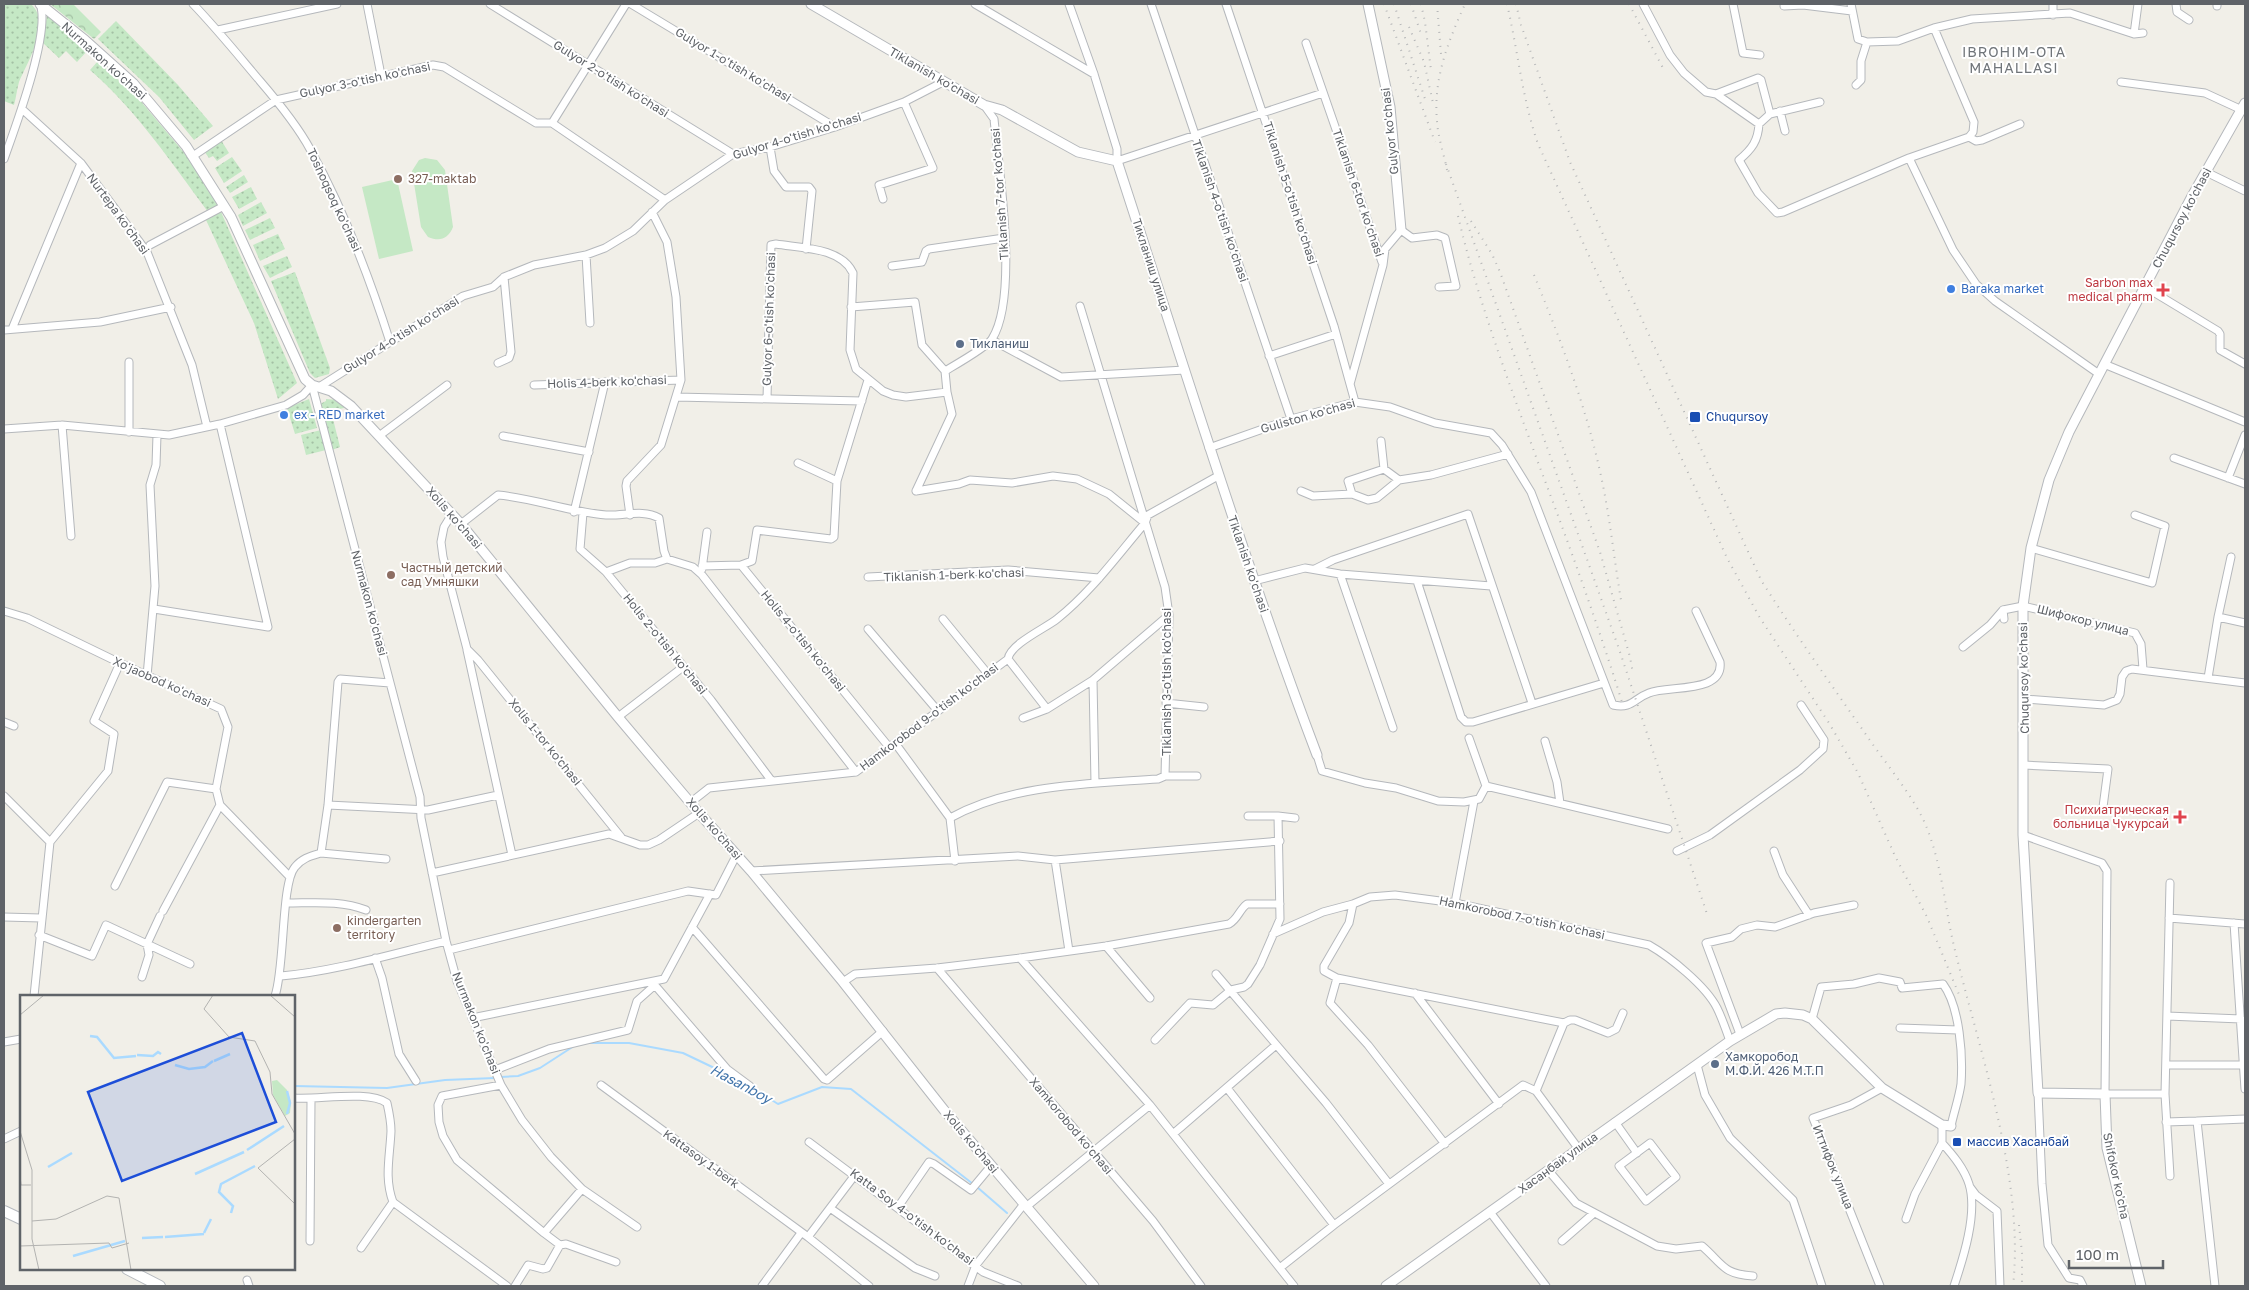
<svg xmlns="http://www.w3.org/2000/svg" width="2249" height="1290" font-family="'Golos Text',sans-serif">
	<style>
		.grass { fill: url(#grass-dots) }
		.forest { fill: url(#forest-crowns) }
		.pitch { fill: #c5e8c5 }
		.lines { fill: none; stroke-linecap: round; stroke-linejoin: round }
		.stream { stroke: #aadaff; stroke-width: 2 }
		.minor-casing { stroke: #b5b8bc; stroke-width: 9 }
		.tertiary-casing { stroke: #b5b8bc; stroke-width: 11 }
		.secondary-casing { stroke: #b6babf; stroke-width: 12 }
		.minor { stroke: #fff; stroke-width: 7 }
		.tertiary { stroke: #fff; stroke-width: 9 }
		.secondary { stroke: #fff; stroke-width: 10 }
		.rail { stroke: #b6b7b8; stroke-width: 2; stroke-dasharray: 1 6; stroke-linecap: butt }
		.education-dot { fill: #8d6e63; stroke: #fff; stroke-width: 2 }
		.shop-dot { fill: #3f7fe0; stroke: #fff; stroke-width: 2 }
		.health-dot { fill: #e0444e; stroke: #fff; stroke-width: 2 }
		.service-dot { fill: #5c6f8a; stroke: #fff; stroke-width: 2 }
		.transit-dot { fill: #1a4fb4; stroke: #fff; stroke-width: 2 }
		.labels { text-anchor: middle; stroke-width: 4; stroke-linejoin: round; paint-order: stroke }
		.street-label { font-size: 12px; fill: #5f6368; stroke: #fff }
		.education-label { font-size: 12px; fill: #785e54; stroke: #fff; text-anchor: start }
		.health-label { font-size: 12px; fill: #be3a42; stroke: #fff; text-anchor: end }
		.shop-label { font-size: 12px; fill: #366cbe; stroke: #fff; text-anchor: start }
		.service-label { font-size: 12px; fill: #4e5e75; stroke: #fff; text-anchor: start }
		.transit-label { font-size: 12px; fill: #164399; stroke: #fff; text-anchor: start }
		.neighbourhood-label { font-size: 14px; letter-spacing: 1px; fill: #70757a; stroke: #fff }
		.water-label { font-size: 14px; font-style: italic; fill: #4174aa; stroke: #fff }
		.inset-river { fill: none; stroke: #aadaff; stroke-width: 2.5 }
		.inset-road { fill: none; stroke: #b3b3b1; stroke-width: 1 }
		.view { fill: #1d4ed8; fill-opacity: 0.15; stroke: #1d4ed8; stroke-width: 2.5 }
		.inset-edge { fill: none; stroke: #5f6368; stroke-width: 2.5 }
	</style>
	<defs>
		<pattern id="grass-dots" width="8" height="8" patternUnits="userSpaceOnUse" patternTransform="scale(1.25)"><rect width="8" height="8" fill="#c5e8c5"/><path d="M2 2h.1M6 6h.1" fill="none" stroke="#a3c0a4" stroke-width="1.8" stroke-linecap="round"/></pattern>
		<pattern id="forest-crowns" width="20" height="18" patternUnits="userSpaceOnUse" patternTransform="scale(1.25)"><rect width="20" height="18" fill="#c5e8c5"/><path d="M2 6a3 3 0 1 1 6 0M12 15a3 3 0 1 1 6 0" fill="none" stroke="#a3c0a4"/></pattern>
	</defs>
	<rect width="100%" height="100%" fill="#f1efe8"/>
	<path class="grass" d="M4 4H31C52 23 28 61 19 82 17 89 16 98 14 105L4 101Z
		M47 15 88 50 77 62 66 51 59 58 43 43Z
		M116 21 178 85 213 126 194 140 159 97 98 39Z
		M98 61 138 98 186 155 219 206 208 212C171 162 137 111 90 70Z
		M221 140 229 153 217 161 213 156 209 158 204 151Z
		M232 157 242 171 224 183 215 168Z
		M244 175 248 182 230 193 226 187Z
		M251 187 257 199 239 209 232 197Z
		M261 202 267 213 243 226 238 215Z
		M221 212 297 383 278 399 254 323 206 220Z
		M270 218 275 228 250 240 245 230Z
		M278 234 285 249 260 261 253 245Z
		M287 256 292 267 270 278 263 266Z
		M295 272 330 368 329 374 315 378 310 373 271 281Z
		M309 399 317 428 295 434 287 408Z
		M326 399 339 400 348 407 331 411 340 447 332 450 320 404 326 401Z
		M321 430 326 450 306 455 301 435Z"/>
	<path class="forest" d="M50 4H73L101 32 94 39Z"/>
	<path class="pitch" d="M425 158 437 160 445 170 453 227C448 239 440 242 428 237L421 227 412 171 419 160Z
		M397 179 413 251 379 259 362 187Z"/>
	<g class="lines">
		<path class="stream" d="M588 1043H629L683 1053 729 1075
			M501 1077 518 1076 540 1068 574 1046
			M294 1086 387 1088 445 1080 495 1078
			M751 1087 778 1104 822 1087 851 1089 973 1184
			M15 1137 21 1135
			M977 1187 1007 1213"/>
		<defs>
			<path id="minor" d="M193 4C217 29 238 55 260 81 278 102 297 125 310 149 344 210 369 276 390 342
				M367 4 381 75
				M490 4 733 154
				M631 4 835 127
				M975 4 1094 74
				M1069 4 1094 74 1117 149V161L1323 93
				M1151 4 1291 419
				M1226 4 1334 326 1350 384
				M1643 4 1670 55 1684 73 1706 92 1716 94 1759 124C1758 141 1752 149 1739 160L1758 193 1777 213 1783 212 1909 158 1969 137 1973 132 1974 122 1934 28
				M1733 4 1743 53 1760 55
				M1851 4 1858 39 1867 42
				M2053 4V15
				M2176 4 2177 12 2189 20
				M2217 4V6
				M1784 6 1803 5 1852 11
				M218 30 337 4
				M2134 34 2138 4
				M1306 43 1382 262
				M2121 82 2205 93 2242 110
				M1856 85 1861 80V61L1867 42 1898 41 1934 28 1972 19 2070 13 2134 34 2143 33
				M1716 94 1758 78 1761 80 1770 114
				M22 109 81 163 147 252 192 365 207 427
				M1780 111 1785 131
				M552 123 626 4
				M1759 124 1770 114 1820 102
				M1969 137 1976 141 1982 140 2020 124
				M770 147 774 171 786 187H809L812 191 806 249
				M193 156 276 100 433 65 444 67 536 123H552L665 200
				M1909 158 1953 250 1976 284 1995 301 2099 374
				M4 159C15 128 51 32 40 4
				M2206 172 2245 191
				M883 199 879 185 933 168 904 102
				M150 245 224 206
				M586 255 590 323
				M892 266 922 262 926 251 929 249 1004 238
				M2145 287 2218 331 2220 334V350L2245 364
				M851 307 915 302 922 345 945 371
				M12 329 81 163
				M4 330 100 322 171 307
				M992 340 1061 377 1185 370
				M1269 356 1336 334
				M498 363 509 358 511 352 504 277
				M2104 364 2245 422
				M312 385 420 797 421 818 446 941 457 981 501 1085 522 1120 551 1157 582 1189 637 1227
				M534 385 681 380
				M319 387 463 296 493 287 504 277 534 265 586 255 605 248 633 231 665 200 733 154 770 147 835 127 904 102 943 82
				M676 397 862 401
				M767 399 771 245 776 244C800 248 841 247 853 273L850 350 856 369 883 391 893 395 906 397 947 392
				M1355 402 1350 384 1383 265 1385 249 1401 230 1412 238 1437 235 1445 238 1456 286 1439 287
				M62 425 71 536
				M4 429 62 425 169 435 220 424 286 405 303 395 312 385
				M129 432V362
				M379 436 447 385
				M503 436 589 452
				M1381 441 1384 469 1399 480
				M1209 448 1291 419 1355 402 1390 407 1435 423 1491 433 1502 445 1531 492 1613 705C1632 709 1633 699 1649 693 1669 685 1724 694 1720 662L1696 611
				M2174 458 2245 484
				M798 463 837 481
				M2228 478 2245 435
				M916 491 952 414 947 392 945 371C955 365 987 347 992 339 1019 297 999 169 994 119L984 105
				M916 491 959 484 970 480 1012 483 1053 476 1077 479 1109 494 1145 523
				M1301 491 1313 496 1352 494 1368 500 1377 498 1399 480 1431 475 1508 454
				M1352 494 1348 481 1384 469
				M574 512 605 382
				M583 513 580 549 606 572 711 700 771 780
				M452 514 444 527 441 542 443 557 467 649 478 660 621 837
				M630 515 626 486 627 481 661 445 681 380 676 297 667 242 652 212
				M461 524 498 495C534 498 569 512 606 515 624 516 643 509 659 518L664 551 667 559
				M2031 548 2152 583 2165 526 2135 515
				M741 565 752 561 757 530 831 539 834 537 837 481 868 380
				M702 566 741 565 889 747
				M702 569 707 532
				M1315 569 1333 560 1468 514 1532 703
				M606 572 630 563H655L667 559 693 567 702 575 856 772
				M1340 574 1393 728
				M868 577 1008 570 1099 578
				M1254 581 1305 568 1340 574 1491 586
				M1417 581 1461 717 1466 722H1473L1604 683
				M154 609 268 627 220 424
				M2003 610 2023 606 2135 633 2141 644 2143 669
				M4 611 27 618 120 663 221 709 228 727 216 789 220 805 289 876
				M2218 617 2245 623
				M943 619 988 674
				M868 629 938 711
				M1963 647 1990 625 2003 610 2004 619
				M467 650 512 855
				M1008 659 1047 709
				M147 676 155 586 150 485 156 465 157 435
				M2208 678 2218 617 2231 557
				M2024 699 2104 705 2117 700 2120 694 2122 677 2126 671 2132 669 2245 683
				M1166 703 1204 707
				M618 717 683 667
				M1023 718 1047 709 1093 680
				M4 722 14 726
				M1545 741 1557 782 1560 803
				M895 743 950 818
				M1317 755 1322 771 1365 783 1396 788 1438 801 1464 802 1479 799 1486 786 1469 738
				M2024 765 2108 769 2103 807
				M1165 776H1197
				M1095 783 1093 680 1169 615
				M1486 786 1668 829
				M4 796 50 842
				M690 803 709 788 856 772 1008 659C1010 644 1046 628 1057 619 1091 592 1117 556 1145 523L1148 515 1218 476
				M328 805 428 810 498 795
				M1278 816 1295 818
				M2023 835 2102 863 2107 871 2105 1094H2165
				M1677 851 1710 835 1800 770 1823 749 1824 740 1801 705
				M1774 851 1783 875 1809 915
				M321 853 386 859
				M1055 860 1069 951
				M955 861 950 818C1012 784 1088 784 1158 779L1165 776 1169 615 1165 587 1080 306
				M751 871 1018 856 1055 860 1280 841
				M432 873 609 834 640 845H648L659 840 699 813
				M115 886 167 782 216 789
				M287 903C313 903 341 900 366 910
				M1455 903 1474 801
				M1353 904 1349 923 1324 966V971L1337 978 1564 1023 1536 1091
				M163 911 220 805
				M4 917 41 918
				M2169 918 2245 924
				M2234 923 2245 1089
				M692 927 824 1079 827 1080 883 1031
				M1273 934 1323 912 1353 904 1370 897 1395 895 1455 903 1649 945C1670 957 1706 986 1717 1008 1722 1018 1726 1030 1730 1041
				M39 935 92 956 106 925 190 964
				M1106 946 1150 998
				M449 950 688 891 716 895 736 856
				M375 958 382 978 399 1054 416 1081
				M1020 958 1150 1105 1294 1286
				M937 968 1153 1221 1201 1286
				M1216 974 1326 1103 1389 1184
				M281 976C336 971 392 954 446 941
				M142 977 149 955 147 944 160 916
				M1337 978 1330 1003 1368 1045 1445 1144
				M843 982 855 974 937 968 1020 958 1106 946 1229 924C1238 919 1239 910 1247 904H1280
				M653 983 727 1069 750 1086
				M1415 993 1499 1104
				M34 996 50 842 108 771 114 734 94 721 120 663
				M275 996C285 967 281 883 295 867 302 858 311 856 321 853L328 805 338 682 340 679 390 683
				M2167 1016 2241 1019
				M472 1018 664 979 710 894
				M1812 1019 1821 987 1854 984 1879 978 1900 982 1902 988 1943 984C1960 1007 1963 1056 1961 1084 1959 1098 1954 1112 1951 1126
				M1564 1023 1570 1020H1575L1608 1033 1616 1029 1623 1013
				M1900 1028 1958 1030
				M1740 1034 1706 943 1732 937 1741 929 1757 925 1775 927 1814 913 1854 905
				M1155 1040 1190 1003 1213 1005 1231 990 1244 987 1248 984 1260 965 1280 919 1278 816H1248
				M4 1042 21 1039
				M1697 1065 1705 1095 1730 1138 1793 1200 1822 1286
				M2166 1065H2245
				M495 1070 549 1049 628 1030 637 1001 655 985
				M501 1085 442 1096 438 1105 439 1122 443 1136 457 1160 544 1233
				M601 1085 808 1237 869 1286
				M1227 1088 1334 1225
				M2038 1093 2042 1184 2048 1245 2069 1278 2080 1280 2083 1286
				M294 1098C319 1100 368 1090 387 1103 389 1112 391 1122 391 1131 390 1156 384 1178 393 1202L507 1286
				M2197 1121 2245 1119
				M1615 1122 1637 1153
				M2166 1122 2197 1121 2215 1286
				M1942 1125V1143C1953 1155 1964 1168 1969 1184 1978 1213 1963 1259 1954 1286
				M1173 1134 1276 1045
				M4 1139 21 1131
				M809 1142 983 1272 1018 1286
				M1650 1143 1676 1177 1646 1201 1619 1166Z
				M1548 1170 1576 1203 1657 1246 1676 1249 1702 1246C1723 1264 1722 1274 1753 1276
				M2170 1176 2165 1094 2170 883
				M1970 1187 1976 1195 1997 1211 2000 1286
				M898 1207 929 1162 934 1164 971 1190 991 1166
				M1026 1207 1150 1105
				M830 1208 915 1268 935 1276
				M1490 1212 1546 1286
				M1906 1219 1915 1194 1942 1143
				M808 1237 855 1175
				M310 1241 311 1100
				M1562 1241 1594 1213
				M560 1245 566 1244 616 1262
				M361 1248 393 1202
				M1281 1267 1334 1225 1523 1085 1536 1091 1578 1148
				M247 1280 249 1286
				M515 1286 528 1265 543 1269 547 1268 560 1245 544 1233 582 1189
				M762 1286 801 1233
				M968 1286 976 1265 1024 1204
				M1880 1286 1813 1118 1851 1105 1882 1088"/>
			<path id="tertiary" d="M40 4 85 40 133 83 186 146 231 217 305 379 312 385 331 391 351 406 461 524 618 717 699 813 751 871 843 982 944 1110 1094 1286
				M811 4 984 105 1002 110 1078 152 1117 161C1182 360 1243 559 1317 755
				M1368 4 1390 107 1401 230
				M1386 1286 1730 1041 1776 1014 1785 1013 1803 1015 1812 1019 1882 1088 1942 1125 1951 1126
				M2141 1286 2107 1148 2105 1094 2038 1093 2023 835V606L2031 548 2049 480 2069 432 2191 198 2245 103"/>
			<path id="secondary" d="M4 1211 21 1219
				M127 1269 160 1286"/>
		</defs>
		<use href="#minor" class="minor-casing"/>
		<use href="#tertiary" class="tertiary-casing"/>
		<use href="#secondary" class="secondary-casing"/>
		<use href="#minor" class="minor"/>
		<use href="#tertiary" class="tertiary"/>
		<use href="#secondary" class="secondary"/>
		<path class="rail" d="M1384 4 1435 142
			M1394 4 1425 99
			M1411 4 1422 37
			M1421 4 1425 22 1431 70
			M1437 4 1441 54
			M1507 4C1518 51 1522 98 1538 144L1727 558 1760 618 1829 723 1858 773 1895 856 1927 917 1960 997
			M1516 4 1521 25 1570 162 1761 580C1795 634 1833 687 1869 739 1887 765 1909 791 1923 819 1941 858 1944 902 1953 942 1978 1048 2025 1178 2013 1286
			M1629 4 1663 68
			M1409 27 1424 62 1433 103
			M1446 164 1619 649 1708 917
			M1447 170C1444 154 1438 138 1437 121 1433 79 1448 42 1465 4
			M1458 216C1478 301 1509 383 1539 465 1569 544 1597 622 1622 702
			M1471 221 1492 254 1500 272 1600 552 1630 657 1633 674
			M1534 275C1561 341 1586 406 1601 476 1610 517 1614 559 1621 600
			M2019 1225 2022 1253V1286"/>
	</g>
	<g class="education-dot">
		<circle cx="398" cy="179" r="5"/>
		<circle cx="391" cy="575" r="5"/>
		<circle cx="337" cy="928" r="5"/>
	</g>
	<g class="shop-dot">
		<circle cx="1951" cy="289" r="5"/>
		<circle cx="284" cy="415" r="5"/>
	</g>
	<g class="health-dot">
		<path d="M2160.5 282.5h5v5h5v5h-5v5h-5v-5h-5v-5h5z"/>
		<path d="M2177.5 809.5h5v5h5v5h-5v5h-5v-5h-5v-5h5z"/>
	</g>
	<g class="service-dot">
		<circle cx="960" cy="344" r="5"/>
		<circle cx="1715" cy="1064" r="5"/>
	</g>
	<g class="transit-dot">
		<rect x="1689" y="411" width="12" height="12" rx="2.5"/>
		<rect x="1952" y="1137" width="10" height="10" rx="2.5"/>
	</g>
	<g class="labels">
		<g class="street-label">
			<text transform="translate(104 61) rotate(42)" y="4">Nurmakon ko'chasi</text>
			<text transform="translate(733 65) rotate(31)" y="4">Gulyor 1-o'tish ko'chasi</text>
			<text transform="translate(934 76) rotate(30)" y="4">Tiklanish ko'chasi</text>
			<text transform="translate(611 79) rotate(32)" y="4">Gulyor 2-o'tish ko'chasi</text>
			<text transform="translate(365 80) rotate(-12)" y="4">Gulyor 3-o'tish ko'chasi</text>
			<text transform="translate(1390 131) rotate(-96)" y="4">Gulyor ko'chasi</text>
			<text transform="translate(797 136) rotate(-17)" y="4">Gulyor 4-o'tish ko'chasi</text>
			<text transform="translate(1290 193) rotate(72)" y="4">Tiklanish 5-o'tish ko‘chasi</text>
			<text transform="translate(1358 193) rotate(71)" y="4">Tiklanish 6-tor ko‘chasi</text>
			<text transform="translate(1000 194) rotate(-94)" y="4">Tiklanish 7-tor ko'chasi</text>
			<text transform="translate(334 200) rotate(65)" y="4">Toshoqsoq ko'chasi</text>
			<text transform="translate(1220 211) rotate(71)" y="4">Tiklanish 4-o'tish ko‘chasi</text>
			<text transform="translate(118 214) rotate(54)" y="4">Nurtepa ko'chasi</text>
			<text transform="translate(2182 218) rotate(-62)" y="4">Chuqursoy ko'chasi</text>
			<text transform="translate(1151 265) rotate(72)" y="4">Тикланиш улица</text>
			<text transform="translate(769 319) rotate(-88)" y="4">Gulyor 6-o'tish ko'chasi</text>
			<text transform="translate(401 335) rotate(-32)" y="4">Gulyor 4-o'tish ko'chasi</text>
			<text transform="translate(607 382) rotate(-2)" y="4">Holis 4-berk ko'chasi</text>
			<text transform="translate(1308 416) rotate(-16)" y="4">Guliston ko'chasi</text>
			<text transform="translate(454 518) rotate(49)" y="4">Xolis ko'chasi</text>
			<text transform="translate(1248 564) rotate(71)" y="4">Tiklanish ko'chasi</text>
			<text transform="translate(954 575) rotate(-2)" y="4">Tiklanish 1-berk ko'chasi</text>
			<text transform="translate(369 603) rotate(75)" y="4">Nurmakon ko'chasi</text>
			<text transform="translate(2083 620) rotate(14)" y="4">Шифокор улица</text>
			<text transform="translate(803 641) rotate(51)" y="4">Holis 4-o'tish ko'chasi</text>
			<text transform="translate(665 644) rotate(51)" y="4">Holis 2-o'tish ko'chasi</text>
			<text transform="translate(2024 678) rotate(-91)" y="4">Chuqursoy ko'chasi</text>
			<text transform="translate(162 682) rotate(24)" y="4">Xo'jaobod ko'chasi</text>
			<text transform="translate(1167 682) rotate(-90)" y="4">Tiklanish 3-o'tish ko'chasi</text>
			<text transform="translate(929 717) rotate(-37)" y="4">Hamkorobod 9-o'tish ko'chasi</text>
			<text transform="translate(545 742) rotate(51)" y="4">Xolis 1-tor ko'chasi</text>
			<text transform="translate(714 829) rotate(49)" y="4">Xolis ko'chasi</text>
			<text transform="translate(1522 918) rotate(12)" y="4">Hamkorobod 7-o'tish ko'chasi</text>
			<text transform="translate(476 1023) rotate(68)" y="4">Nurmakon ko'chasi</text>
			<text transform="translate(1071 1126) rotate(50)" y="4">Xamkorobod ko'chasi</text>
			<text transform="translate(971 1142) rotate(50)" y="4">Xolis ko'chasi</text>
			<text transform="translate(701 1159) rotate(36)" y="4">Kattasoy 1-berk</text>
			<text transform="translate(1558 1163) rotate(-36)" y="4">Хасанбай улица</text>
			<text transform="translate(1833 1167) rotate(68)" y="4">Иттифок улица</text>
			<text transform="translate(2116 1176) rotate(78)" y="4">Shifokor ko'cha</text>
			<text transform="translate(912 1217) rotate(37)" y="4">Katta Soy 4-o'tish ko'chasi</text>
		</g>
		<g class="education-label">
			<text x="408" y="183">327-maktab</text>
			<text x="401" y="572">Частный детский<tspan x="401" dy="14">сад Умняшки</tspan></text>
			<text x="347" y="925">kindergarten<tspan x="347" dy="14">territory</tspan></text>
		</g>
		<g class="health-label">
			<text x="2153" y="287">Sarbon max<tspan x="2153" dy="14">medical pharm</tspan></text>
			<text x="2169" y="814">Психиатрическая<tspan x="2169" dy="14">больница Чукурсай</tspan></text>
		</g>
		<g class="shop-label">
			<text x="1961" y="293">Baraka market</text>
			<text x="294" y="419">ex - RED market</text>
		</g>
		<g class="service-label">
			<text x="970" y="348">Тикланиш</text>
			<text x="1725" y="1061">Хамкоробод<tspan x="1725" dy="14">М.Ф.Й. 426 М.Т.П</tspan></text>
		</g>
		<g class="transit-label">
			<text x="1706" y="421">Chuqursoy</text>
			<text x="1967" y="1146">массив Хасанбай</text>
		</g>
		<g class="neighbourhood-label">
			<text x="2014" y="57">IBROHIM-OTA<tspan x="2014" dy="16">MAHALLASI</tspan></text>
		</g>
		<g class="water-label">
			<text transform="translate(741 1084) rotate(28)" y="5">Hasanboy</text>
		</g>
	</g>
	<g transform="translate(20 995)">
		<rect width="275" height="275" fill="#f1efe8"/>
		<path d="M257 85 267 95 271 107 270 118 265 121 253 100 252 86Z" fill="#c5e8c5"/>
		<path class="inset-river" d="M70 41 77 42 94 63 116 61M117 60 133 61 138 57 141 59M194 66 210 59M155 70 169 74 185 72 193 66M267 96 270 108 267 119M227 155 264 131M28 172 52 158M175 179 224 157M211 218 213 211 199 197 201 189 235 171M184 238 191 224M145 242 184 239M122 243 143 242M53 261 105 246"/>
		<path class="inset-road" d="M193 0 184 14 209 42 235 46 250 77 252 99 275 139M250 0 275 22M0 20 24 0M0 136 12 175V244L19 275M238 173 275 209M238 173 275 144M0 181 1 190H11M99 203 111 275M12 226 36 224 87 201 99 203M0 251 89 248 92 253 109 248"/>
		<path class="view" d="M222 38 256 127 102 186 68 97Z"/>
		<rect width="275" height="275" class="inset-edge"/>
	</g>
	<rect width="2249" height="1290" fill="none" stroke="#5f6368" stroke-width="10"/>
	<path d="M2069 1260v8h94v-8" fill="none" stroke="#5f6368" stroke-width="2.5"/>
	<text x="2076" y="1260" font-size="15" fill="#5f6368" stroke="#ffffff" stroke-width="4" paint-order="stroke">100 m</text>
</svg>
